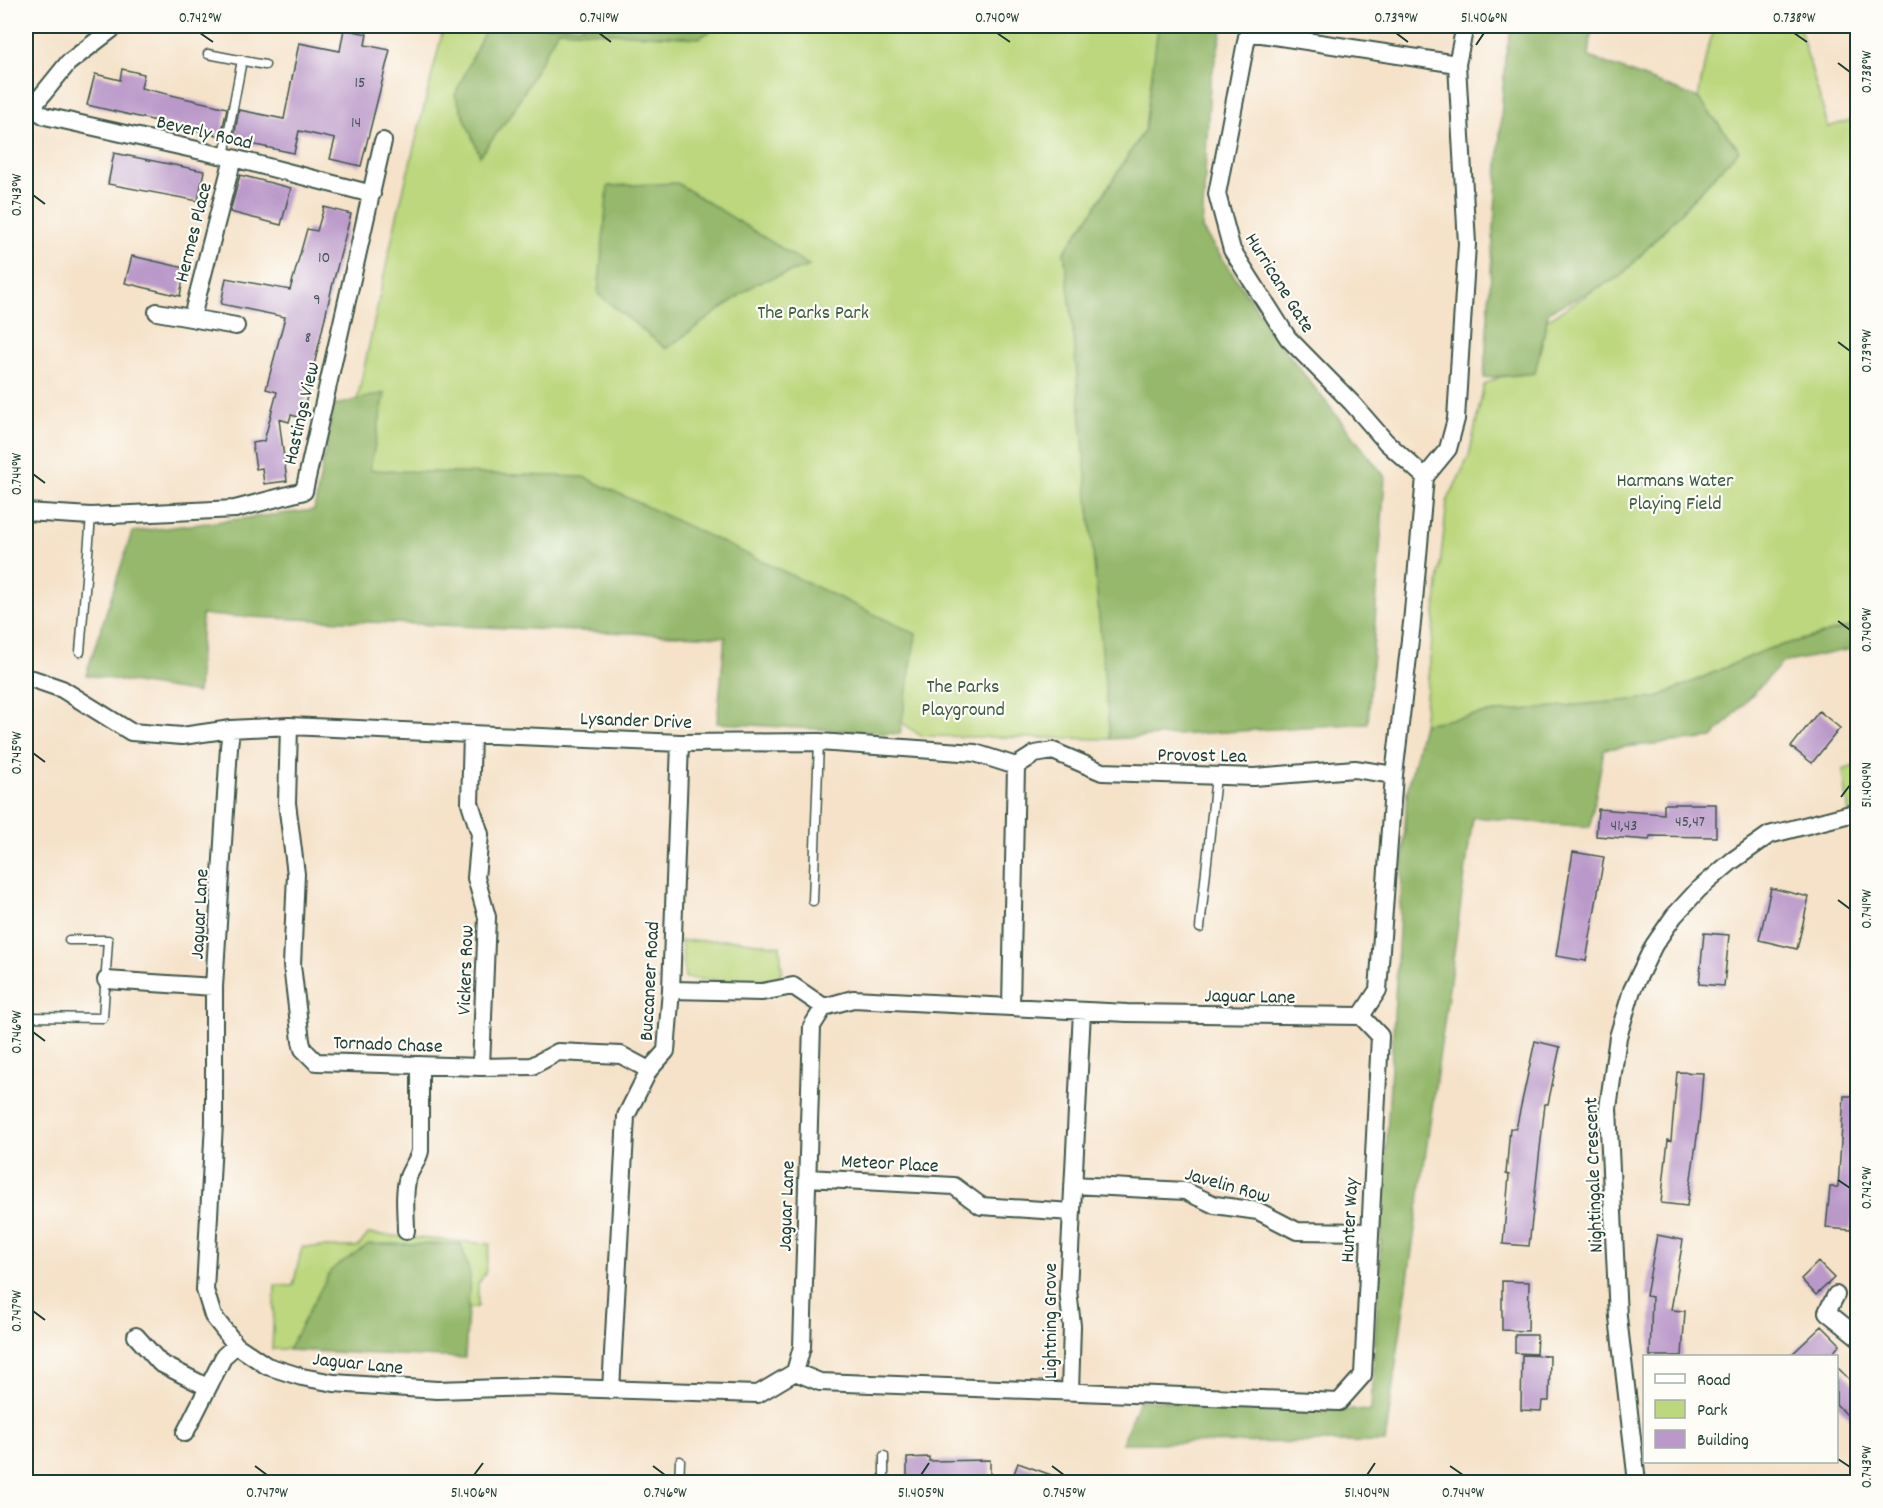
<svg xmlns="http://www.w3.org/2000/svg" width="1883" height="1508" font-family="Dekko,sans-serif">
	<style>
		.green { fill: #bcd77d; stroke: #6e8a58; stroke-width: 1.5 }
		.forest { fill: #95b86c; stroke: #5a7a50; stroke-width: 1.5 }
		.building { fill: #ba98c9 }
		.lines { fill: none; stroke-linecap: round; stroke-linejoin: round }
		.service-casing { stroke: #3f564a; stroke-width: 11 }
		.minor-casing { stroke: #3f564a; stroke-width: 20 }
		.service { stroke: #fff; stroke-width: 8 }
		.minor { stroke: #fff; stroke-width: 16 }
		.ticks { fill: none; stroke: #1f3d34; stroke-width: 2 }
		.labels { text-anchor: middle; stroke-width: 4.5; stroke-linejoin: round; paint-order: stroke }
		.number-label { font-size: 16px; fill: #465459 }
		.street-label { font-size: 20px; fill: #1f3d34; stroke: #fdfcf7 }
		.park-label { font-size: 20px; fill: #3e5c43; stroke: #fdfcf7 }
		.neatline { fill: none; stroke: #1f3d34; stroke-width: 2 }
		.ticks-label { font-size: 15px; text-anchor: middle; fill: #1f3d34 }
	</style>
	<rect width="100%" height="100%" fill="#fdfcf7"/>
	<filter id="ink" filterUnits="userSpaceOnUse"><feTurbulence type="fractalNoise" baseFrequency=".0167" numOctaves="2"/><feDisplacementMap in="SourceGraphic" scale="12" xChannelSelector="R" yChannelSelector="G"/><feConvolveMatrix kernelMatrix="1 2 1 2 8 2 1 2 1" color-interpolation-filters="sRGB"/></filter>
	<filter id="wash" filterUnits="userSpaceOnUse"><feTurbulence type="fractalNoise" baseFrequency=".008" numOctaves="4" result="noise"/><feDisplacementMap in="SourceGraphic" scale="24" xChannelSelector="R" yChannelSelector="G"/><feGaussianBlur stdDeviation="1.35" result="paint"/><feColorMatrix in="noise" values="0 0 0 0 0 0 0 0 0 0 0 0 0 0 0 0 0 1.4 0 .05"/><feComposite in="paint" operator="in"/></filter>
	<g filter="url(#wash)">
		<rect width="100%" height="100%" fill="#f5e2c9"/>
		<path class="green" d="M444 26H1159L1145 129 1095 208 1099 279 1110 739 921 736 579 496 340 479 397 216Z
			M1716 26H1799L1828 127 1857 118V625L1768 649 1655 698 1487 713 1423 724 1447 502 1469 456 1484 385 1499 377 1535 373 1547 320 1629 268 1739 150 1698 98 1708 46Z
			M1857 765V812L1849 814 1843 770Z
			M735 940 780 946 782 971 777 978 749 983 685 978 681 941Z
			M368 1234 490 1244 485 1274 478 1284V1307L463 1310 459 1352 272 1349 275 1285 293 1286 302 1247H358Z"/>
		<path class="forest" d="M487 26H719L699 38 558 30 514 110 480 156 455 95Z
			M1158 26H1223L1210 83 1202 229 1285 350 1385 477 1368 723 1110 739 1071 310 1064 252 1095 208 1145 129Z
			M1512 26H1592L1589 57 1698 98 1739 150 1620 277 1549 311 1535 373 1484 378 1505 58Z
			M677 183 810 266 757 283 666 349 598 294 608 186Z
			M385 393 370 470 584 477 916 634 900 734 717 723 725 637 202 615 198 693 86 675 132 532 314 510 334 405Z
			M1857 625V648L1782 663 1712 738 1604 749 1590 827 1473 817 1385 1442 1122 1443 1139 1400 1371 1411 1407 792 1423 724 1487 713 1655 698 1768 649Z
			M369 1244H461L470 1274 465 1358 288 1350 331 1270Z"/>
		<g id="blocks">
			<path class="building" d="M344 29 367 34 365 45 390 50 361 166 330 159 335 139 299 131 294 153 241 142 242 140 234 138 239 110 284 119 299 43 340 51Z
				M122 69 144 74 141 88 227 108 221 136 87 105 95 74 120 80Z
				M114 153 204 171 198 201 108 184Z
				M240 175 291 188 281 225 230 212Z
				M324 207 351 214 332 287 302 418 291 415 289 422 279 419 287 481 264 484 262 468 256 469 252 443 264 441 277 392 266 389 285 317 221 304 226 278 290 290 307 229 317 231Z
				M132 256 185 268 180 296 125 283Z
				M1819 711 1840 728 1812 763 1791 747Z
				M1664 804H1716V837L1650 836 1649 840 1596 836 1598 809 1664 814Z
				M1573 852 1604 857 1586 961 1556 956Z
				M1771 888 1809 897 1797 949 1759 940Z
				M1704 933 1729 935 1724 986 1699 984Z
				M1535 1041 1560 1047 1548 1104H1545L1529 1246 1503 1244 1509 1175 1506 1174 1510 1128 1516 1129Z
				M1677 1072 1703 1073 1699 1123 1687 1206 1661 1203 1668 1140 1671 1141Z
				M1844 1096H1857V1168L1851 1230 1826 1228 1830 1187H1838Z
				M1657 1235 1683 1240 1671 1310 1685 1311 1682 1356H1650L1652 1297 1646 1296Z
				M1818 1262 1834 1278 1816 1295 1801 1279Z
				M1502 1281 1529 1282 1528 1331 1502 1330Z
				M1822 1326 1840 1344 1831 1356H1790Z
				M1515 1335H1537L1536 1354 1515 1353Z
				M1522 1355 1550 1356 1549 1401H1542L1541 1411 1521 1410Z
				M1836 1366 1857 1387V1425L1836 1404Z
				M929 1457V1461L990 1460V1482H907V1458Z
				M1018 1463 1065 1480 1064 1482H1011Z"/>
		</g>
	</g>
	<g filter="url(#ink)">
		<use href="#blocks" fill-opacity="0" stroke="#3f564a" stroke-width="1.5"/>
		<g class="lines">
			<defs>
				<path id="service" d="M208 54 265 65
					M224 156 242 60
					M80 652 91 516
					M813 901 819 742
					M1200 928 1216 776
					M26 1017 103 1018 108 940H69
					M679 1482 680 1461
					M884 1482V1456"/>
				<path id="minor" d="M1249 26 1217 194 1232 250 1288 338 1352 403 1386 442 1425 477
					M1248 32 1457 64
					M30 107 45 116 233 158 372 194
					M26 115 68 63 116 26
					M157 312 236 326
					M192 317 233 158
					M26 512 91 516 235 509 304 491 383 141
					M26 679H33L62 689 131 732 182 736 231 729 289 726 680 743 819 742 975 753 1016 766 1011 1006
					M289 726 287 803 296 874 292 965 301 1041 303 1049 316 1062 481 1067 532 1066 558 1052 621 1055 649 1070
					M231 729 229 747 214 987V1123L205 1290 213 1316 236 1345 267 1366 302 1377 334 1383 437 1390 537 1387 758 1394 795 1372 802 1347 812 1026 824 1007 853 999 1127 1013 1361 1016
					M472 735 470 803 480 834 476 878 487 917 481 1067
					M1016 766 1035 754 1053 751 1102 772 1254 777 1355 769 1394 775
					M106 980 214 987
					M671 990 762 992 793 986 824 1007
					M1361 1016 1378 990 1394 775 1412 623 1425 477 1448 449 1456 419 1467 244 1457 64 1465 26
					M807 1178 954 1186 981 1206 1072 1212
					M1073 1185 1185 1191 1215 1205 1258 1211 1297 1231 1369 1232
					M406 1231C406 1214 403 1193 408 1177 411 1168 418 1161 420 1151V1065
					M1836 1295 1827 1312 1858 1337
					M136 1336 160 1363 207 1387
					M795 1372 820 1382 1339 1402 1363 1375 1380 1036 1361 1016
					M611 1390 626 1116 649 1070 666 1051 671 990 680 743
					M1070 1392 1072 1326 1068 1290 1082 1011
					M185 1433 224 1356 236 1345
					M1637 1482 1618 1317 1608 1108 1618 1037 1632 990 1654 945 1674 916 1698 890 1732 861 1769 835 1858 812"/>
			</defs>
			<use href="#service" class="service-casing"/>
			<use href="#minor" class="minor-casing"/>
			<use href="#service" class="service"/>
			<use href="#minor" class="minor"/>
		</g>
	</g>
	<path class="ticks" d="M200 33 213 42M599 33 611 42M997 33 1010 42M1396 33 1408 42M1794 33 1807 42M1476 45 1484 33M1838 63 1850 72M33 195 45 204M1838 342 1850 351M33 474 45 483M1838 621 1850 630M33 753 45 762M1841 797 1850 785M1838 900 1850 909M33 1032 45 1041M1838 1180 1850 1188M33 1311 45 1320M1838 1459 1850 1467M255 1466 267 1475M653 1466 665 1475M1052 1466 1064 1475M1450 1466 1463 1475M474 1475 483 1463M921 1475 929 1463M1367 1475 1375 1463"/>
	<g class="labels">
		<g class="number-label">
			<text x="360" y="87">15</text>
			<text x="356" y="127">14</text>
			<text x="324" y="262">10</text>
			<text x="317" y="304">9</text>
			<text x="308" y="342">8</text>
			<text x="1690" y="826">45,47</text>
			<text x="1624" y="830">41,43</text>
		</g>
		<g class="street-label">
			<text transform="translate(205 131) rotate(13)" y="7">Beverly Road</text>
			<text transform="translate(192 232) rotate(-76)" y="7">Hermes Place</text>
			<text transform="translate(1281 282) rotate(58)" y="7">Hurricane Gate</text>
			<text transform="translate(300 413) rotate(-77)" y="7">Hastings View</text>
			<text transform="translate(636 719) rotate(2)" y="7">Lysander Drive</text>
			<text transform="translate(1202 754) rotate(1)" y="7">Provost Lea</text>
			<text transform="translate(198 914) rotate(-87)" y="7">Jaguar Lane</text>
			<text transform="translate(464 970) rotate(-88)" y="7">Vickers Row</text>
			<text transform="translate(648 981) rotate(-87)" y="7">Buccaneer Road</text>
			<text transform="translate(1250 995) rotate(1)" y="7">Jaguar Lane</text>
			<text transform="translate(388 1043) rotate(2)" y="7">Tornado Chase</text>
			<text transform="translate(890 1162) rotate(3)" y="7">Meteor Place</text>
			<text transform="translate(1592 1175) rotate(-92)" y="7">Nightingale Crescent</text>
			<text transform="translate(1228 1184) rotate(16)" y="7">Javelin Row</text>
			<text transform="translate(785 1206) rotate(-88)" y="7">Jaguar Lane</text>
			<text transform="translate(1348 1220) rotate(-87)" y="7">Hunter Way</text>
			<text transform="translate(1049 1321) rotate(-90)" y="7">Lightning Grove</text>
			<text transform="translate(358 1362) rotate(6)" y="7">Jaguar Lane</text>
		</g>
		<g class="park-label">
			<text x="813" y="318">The Parks Park</text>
			<text x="1675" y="486">Harmans Water<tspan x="1675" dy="23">Playing Field</tspan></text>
			<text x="963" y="692">The Parks<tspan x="963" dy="23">Playground</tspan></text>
		</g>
	</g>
	<rect width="1883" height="1508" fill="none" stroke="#fdfcf7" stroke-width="66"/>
	<rect x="1643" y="1355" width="195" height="108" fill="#fdfcf7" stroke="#a4b0a9" stroke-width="1.5"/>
	<rect x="1655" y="1374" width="30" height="9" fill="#ffffff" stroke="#a4b0a9" stroke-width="1.5"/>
	<text x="1697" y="1385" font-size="18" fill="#1f3d34">Road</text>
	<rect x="1655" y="1400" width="30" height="18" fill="#bcd77d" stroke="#a4b0a9" stroke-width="1.5"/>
	<text x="1697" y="1415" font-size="18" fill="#1f3d34">Park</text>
	<rect x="1655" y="1430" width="30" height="18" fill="#ba98c9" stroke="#a4b0a9" stroke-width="1.5"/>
	<text x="1697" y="1445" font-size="18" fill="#1f3d34">Building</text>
	<rect x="33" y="33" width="1817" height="1442" class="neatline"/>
	<g class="ticks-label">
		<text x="200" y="22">0.742°W</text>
		<text x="599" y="22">0.741°W</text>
		<text x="997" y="22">0.740°W</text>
		<text x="1396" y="22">0.739°W</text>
		<text x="1484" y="22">51.406°N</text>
		<text x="1794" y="22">0.738°W</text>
		<text transform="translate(1866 72) rotate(-90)" y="5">0.738°W</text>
		<text transform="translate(16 195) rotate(-90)" y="5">0.743°W</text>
		<text transform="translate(1866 351) rotate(-90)" y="5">0.739°W</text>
		<text transform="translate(16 474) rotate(-90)" y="5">0.744°W</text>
		<text transform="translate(1866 630) rotate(-90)" y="5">0.740°W</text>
		<text transform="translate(16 753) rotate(-90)" y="5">0.745°W</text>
		<text transform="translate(1866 785) rotate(-90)" y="5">51.404°N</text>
		<text transform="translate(1866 909) rotate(-90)" y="5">0.741°W</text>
		<text transform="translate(16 1032) rotate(-90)" y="5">0.746°W</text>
		<text transform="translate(1866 1188) rotate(-90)" y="5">0.742°W</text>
		<text transform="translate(16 1311) rotate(-90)" y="5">0.747°W</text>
		<text transform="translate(1866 1467) rotate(-90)" y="5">0.743°W</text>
		<text x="267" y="1497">0.747°W</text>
		<text x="474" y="1497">51.406°N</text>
		<text x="665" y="1497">0.746°W</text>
		<text x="921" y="1497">51.405°N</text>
		<text x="1064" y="1497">0.745°W</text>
		<text x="1367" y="1497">51.404°N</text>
		<text x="1463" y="1497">0.744°W</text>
	</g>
</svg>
